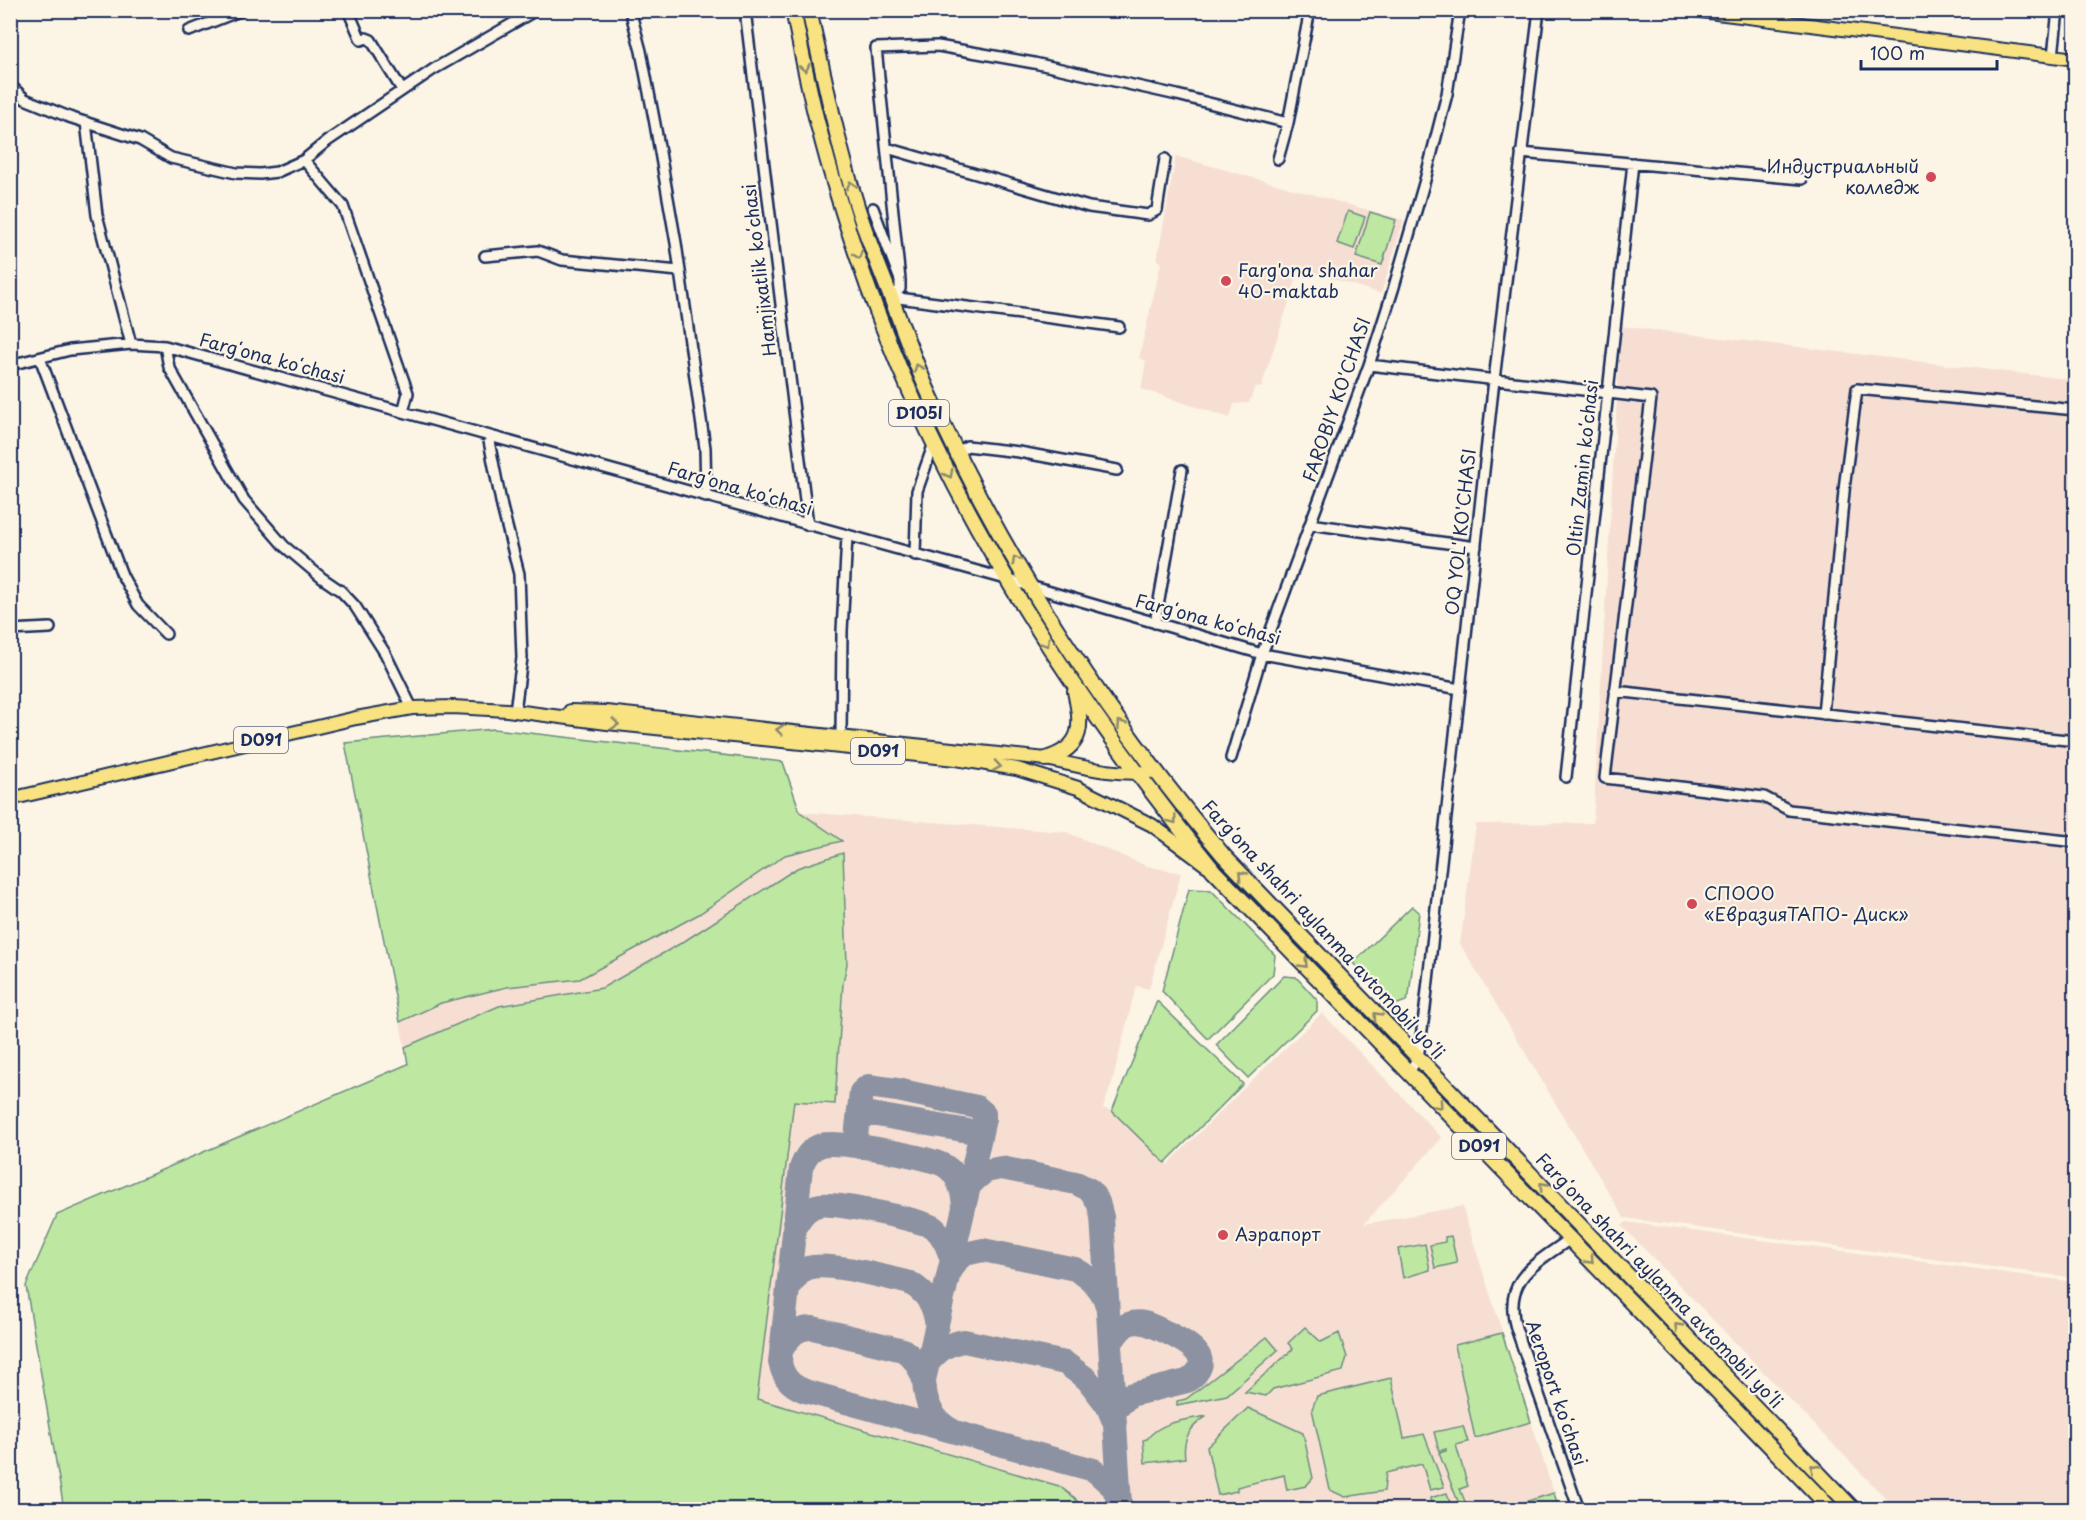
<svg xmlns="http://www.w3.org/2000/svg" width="2086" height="1520" font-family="'Playpen Sans',sans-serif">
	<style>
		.built { fill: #f6dfd2 }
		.green { fill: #bee7a2; stroke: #6c8b80; stroke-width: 1.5 }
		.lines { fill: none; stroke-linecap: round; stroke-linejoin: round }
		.taxiway { stroke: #8c92a2; stroke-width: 24 }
		.minor-casing { stroke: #1b2f5e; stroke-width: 14 }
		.major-casing { stroke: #1b2f5e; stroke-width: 16 }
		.highway-casing { stroke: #1b2f5e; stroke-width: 18 }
		.minor { stroke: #fcf5e5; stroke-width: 9 }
		.major { stroke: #f8e281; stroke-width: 12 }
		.highway { stroke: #f8e281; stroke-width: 14 }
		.oneway { stroke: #8a8870 }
		.poi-dot { fill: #d1495b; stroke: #fcf5e5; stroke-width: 2 }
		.labels { text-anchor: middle; stroke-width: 4.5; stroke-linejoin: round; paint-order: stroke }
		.shield { fill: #fcf5e5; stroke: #5e6a86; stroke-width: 1.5 }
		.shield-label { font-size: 16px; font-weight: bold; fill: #1b2f5e }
		.poi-label { font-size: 18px; fill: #1b2f5e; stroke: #fcf5e5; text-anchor: start }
		.street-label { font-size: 18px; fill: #1b2f5e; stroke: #fcf5e5 }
	</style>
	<rect width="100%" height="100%" fill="#fcf5e5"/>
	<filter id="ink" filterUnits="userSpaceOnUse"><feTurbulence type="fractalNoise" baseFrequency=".0167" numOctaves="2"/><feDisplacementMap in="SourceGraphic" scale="12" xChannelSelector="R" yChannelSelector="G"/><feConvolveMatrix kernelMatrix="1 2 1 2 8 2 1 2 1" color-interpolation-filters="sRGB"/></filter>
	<g filter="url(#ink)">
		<path class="built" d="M1176 156 1404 220 1381 294 1300 268 1261 388 1255 387 1249 403 1234 404 1230 418 1141 389 1146 361 1139 358 1161 263 1157 260Z
			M1621 326 2075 380V1278L1624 1218 1460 944 1476 824 1593 823Z
			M494 729 783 762 801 812 1066 832 1147 866 1181 873 1149 989 1136 986 1112 1083 1103 1108 1112 1111 1167 1165 1252 1080 1322 1013 1442 1138 1364 1224 1462 1206 1559 1509H64L26 1286 57 1215 408 1064 345 743Z
			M1626 1222 2075 1282V1509H1896L1622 1226Z"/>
		<path class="green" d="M1348 211 1365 217 1354 249 1337 243Z
			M1370 212 1396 220 1382 265 1356 257Z
			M494 729 783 762 800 812 842 841 785 855 699 914 580 979 507 987 441 1003 400 1022 345 743Z
			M843 853 847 964 843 983 835 1104 794 1101 757 1399 1059 1486 1075 1498 1082 1509H64L26 1286 57 1215 408 1064 405 1047 499 1006 602 988 683 942 797 868Z
			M1189 889 1211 890 1275 955 1273 974 1208 1039 1162 991Z
			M1412 906 1419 912 1409 995 1406 1001 1398 1004 1392 1003 1353 963Z
			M1284 976 1296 977 1317 1000V1011L1248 1078 1216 1045Z
			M1157 1001 1243 1084 1165 1163 1112 1111Z
			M1451 1236 1457 1263 1435 1268 1430 1245 1445 1242V1237Z
			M1425 1244 1430 1270 1403 1278 1398 1249Z
			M1305 1327 1321 1342 1339 1333 1347 1357 1343 1371 1273 1389 1266 1396 1245 1392 1293 1349 1288 1343Z
			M1502 1333 1531 1422 1475 1438 1455 1345Z
			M1267 1337 1278 1350 1227 1395 1177 1405V1401L1186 1399Z
			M1391 1378 1404 1438 1424 1434 1444 1487 1430 1490 1422 1464 1386 1473 1384 1491 1345 1497 1330 1490 1312 1409 1317 1396Z
			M1248 1408 1303 1433 1313 1478 1306 1486 1287 1490 1284 1475 1237 1487V1491L1218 1495 1207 1447Z
			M1207 1416C1191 1426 1182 1438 1185 1458L1145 1463 1143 1440 1147 1439C1161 1421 1186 1420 1207 1416Z
			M1463 1426 1468 1442 1456 1445 1468 1486 1460 1489 1468 1509H1461L1439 1453 1446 1451V1449L1439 1451 1434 1432Z
			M1447 1493 1452 1509 1432 1508 1430 1498Z
			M1554 1493 1559 1509H1502Z
			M1301 1502 1311 1503 1319 1509H1290L1289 1505Z"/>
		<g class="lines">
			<path class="taxiway" d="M858 1119 871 1114 974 1132 980 1138
				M860 1147 856 1137 861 1092 868 1086 897 1090 977 1107 984 1113V1119L969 1186
				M796 1225C802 1215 808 1207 820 1205 833 1202 924 1220 934 1228 944 1236 948 1249 952 1260
				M950 1272 958 1259 965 1254 983 1250 1075 1269C1089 1277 1102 1287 1106 1303
				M789 1288C794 1280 799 1271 808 1268 829 1261 887 1278 910 1283 928 1294 934 1305 937 1326
				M1110 1344C1115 1337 1120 1328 1128 1324 1142 1318 1156 1328 1168 1333 1188 1343 1219 1360 1187 1381L1130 1395 1114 1411
				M782 1349C790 1336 797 1327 813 1328L903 1350C915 1358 919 1367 924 1380
				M928 1363C939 1350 947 1344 964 1341L1065 1363 1087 1379 1107 1405 1113 1419
				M953 1431C932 1420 925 1403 924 1380L969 1186 976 1179 986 1171 1001 1168 1076 1183 1090 1190 1098 1202 1102 1217 1120 1504 1113 1487 1094 1470 805 1391C790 1385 783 1377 780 1362L801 1168C805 1157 810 1148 822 1145 838 1140 931 1157 945 1166 959 1175 963 1191 964 1207"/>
			<defs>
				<path id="minor" d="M348 10 361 40 366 38 371 40 402 90
					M630 10 641 51 655 124 676 243 705 448 706 497
					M745 10 808 525
					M189 31 242 10
					M2053 56 2058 10
					M10 82 12 87 25 99 69 117 140 140 171 158 236 173 260 174 277 172 304 160 326 142 434 69 536 10
					M86 122 97 215 131 344
					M887 148 1089 207 1148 215 1157 210 1165 159
					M1521 153 1802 179
					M1278 159 1288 123 1310 10
					M304 160 343 206 408 393 403 412
					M873 208 900 280V289L891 297
					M485 256 538 251 562 260 679 271
					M900 280 876 48 938 46 1034 63 1177 95 1288 123
					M891 297 1119 327
					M165 346 169 367 244 500 284 546 322 578 341 591 355 606 385 653 412 708
					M40 358 122 575 138 605 166 634
					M10 365 70 350 131 344 165 346 1006 579 1262 654 1460 689
					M1369 365 1651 398 1605 778 1764 797 1789 810 2076 842
					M488 436 502 507 519 574 522 658 515 711
					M958 452 967 446 1019 452 1117 470
					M1310 524 1476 547
					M915 555 917 491 934 443
					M1155 623 1182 470
					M10 630 50 628
					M1615 691 2076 741
					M1823 714 1845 481 1857 389 2076 410
					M841 736 842 631 847 536
					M1231 758 1262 654 1369 365 1393 290 1425 180 1447 94 1460 10
					M1566 777 1633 163
					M1409 1072 1418 1058 1425 1008 1494 380 1539 10
					M1570 1239C1535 1264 1502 1279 1516 1328L1579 1510"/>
				<path id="major" d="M1693 10 2076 59
					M570 711 606 712 1046 759C1083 767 1119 777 1156 771
					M10 799 356 718 412 708 453 707 507 710 607 723 956 759 1017 769 1078 788 1152 825 1206 865"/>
				<path id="highway" d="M793 10C801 48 808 87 818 125 842 217 876 318 916 405 992 574 1097 727 1214 871L1832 1510
					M809 10C824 76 837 142 857 206 867 238 880 269 892 300 905 334 917 369 933 402 1006 564 1110 721 1224 856L1854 1510
					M1046 759C1085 747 1082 725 1075 691"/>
			</defs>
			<use href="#minor" class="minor-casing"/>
			<use href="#major" class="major-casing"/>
			<use href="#highway" class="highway-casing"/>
			<use href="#minor" class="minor"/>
			<use href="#major" class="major"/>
			<use href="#highway" class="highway"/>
		</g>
		<defs><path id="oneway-chevron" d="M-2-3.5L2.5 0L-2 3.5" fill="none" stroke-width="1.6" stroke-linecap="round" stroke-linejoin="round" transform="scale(1.5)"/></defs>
		<g class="oneway">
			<use href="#oneway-chevron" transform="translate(805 68) rotate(77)"/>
			<use href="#oneway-chevron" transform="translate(851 185) rotate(-106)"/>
			<use href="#oneway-chevron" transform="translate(858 255) rotate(71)"/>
			<use href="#oneway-chevron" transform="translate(918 368) rotate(-113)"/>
			<use href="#oneway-chevron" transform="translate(949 474) rotate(62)"/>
			<use href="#oneway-chevron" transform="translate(1016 560) rotate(-120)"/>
			<use href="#oneway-chevron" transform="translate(1046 643) rotate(57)"/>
			<use href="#oneway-chevron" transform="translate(615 724) rotate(6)"/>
			<use href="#oneway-chevron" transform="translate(1121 724) rotate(-124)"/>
			<use href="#oneway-chevron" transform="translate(780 730) rotate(-174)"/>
			<use href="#oneway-chevron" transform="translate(997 766) rotate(9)"/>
			<use href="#oneway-chevron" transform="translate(1173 820) rotate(52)"/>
			<use href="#oneway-chevron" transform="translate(1242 875) rotate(-134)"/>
			<use href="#oneway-chevron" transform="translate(1304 964) rotate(46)"/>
			<use href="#oneway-chevron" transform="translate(1377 1016) rotate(-133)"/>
			<use href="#oneway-chevron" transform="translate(1439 1105) rotate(47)"/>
			<use href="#oneway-chevron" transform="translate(1543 1186) rotate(-134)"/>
			<use href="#oneway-chevron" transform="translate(1590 1260) rotate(46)"/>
			<use href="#oneway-chevron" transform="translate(1678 1327) rotate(-134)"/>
			<use href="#oneway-chevron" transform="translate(1814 1468) rotate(-134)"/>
		</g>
	</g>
	<g class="poi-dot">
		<circle cx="1931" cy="177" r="6"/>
		<circle cx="1226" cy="281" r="6"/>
		<circle cx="1692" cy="904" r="6"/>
		<circle cx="1223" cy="1235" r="6"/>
	</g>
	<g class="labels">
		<g class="shield">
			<rect x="889" y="400" width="60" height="26" rx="4.5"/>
			<rect x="234" y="727" width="54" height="26" rx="4.5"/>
			<rect x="851" y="738" width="54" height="26" rx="4.5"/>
			<rect x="1452" y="1133" width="54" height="26" rx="4.5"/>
		</g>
		<g class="shield-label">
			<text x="919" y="419">D105l</text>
			<text x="261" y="746">D091</text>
			<text x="878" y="757">D091</text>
			<text x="1479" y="1152">D091</text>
		</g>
		<g class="poi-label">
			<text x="1919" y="173" text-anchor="end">Индустриальный<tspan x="1919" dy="21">колледж</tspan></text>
			<text x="1238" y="277">Farg'ona shahar<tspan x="1238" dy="21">40-maktab</tspan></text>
			<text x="1704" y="900">СПООО<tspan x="1704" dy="21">«ЕвразияТАПО- Диск»</tspan></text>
			<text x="1235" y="1241">Аэрапорт</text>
		</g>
		<g class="street-label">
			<text transform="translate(760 270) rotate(-97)" y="6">Hamjixatlik koʻchasi</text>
			<text transform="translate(272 359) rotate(15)" y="6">Fargʻona koʻchasi</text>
			<text transform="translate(1337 400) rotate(-71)" y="6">FAROBIY KO'CHASI</text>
			<text transform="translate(1583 468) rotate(-84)" y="6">Oltin Zamin koʻchasi</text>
			<text transform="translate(740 489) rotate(16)" y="6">Fargʻona koʻchasi</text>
			<text transform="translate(1461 532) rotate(-84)" y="6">OQ YOL' KO'CHASI</text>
			<text transform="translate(1208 620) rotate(15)" y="6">Fargʻona koʻchasi</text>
			<text transform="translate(1323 930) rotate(47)" y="6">Fargʻona shahri aylanma avtomobil yoʻli</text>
			<text transform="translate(1659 1281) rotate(46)" y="6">Fargʻona shahri aylanma avtomobil yoʻli</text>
			<text transform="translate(1556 1393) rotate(71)" y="6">Aeroport koʻchasi</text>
		</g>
	</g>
	<rect width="2086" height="1520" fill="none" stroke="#fcf5e5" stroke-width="36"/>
	<rect x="18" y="18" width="2050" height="1484" fill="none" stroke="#1b2f5e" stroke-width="2" filter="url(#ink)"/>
	<path d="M1861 60v9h136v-9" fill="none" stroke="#1b2f5e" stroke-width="3"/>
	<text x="1870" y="60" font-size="18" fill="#1b2f5e" stroke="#fcf5e5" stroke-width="4.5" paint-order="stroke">100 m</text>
</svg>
